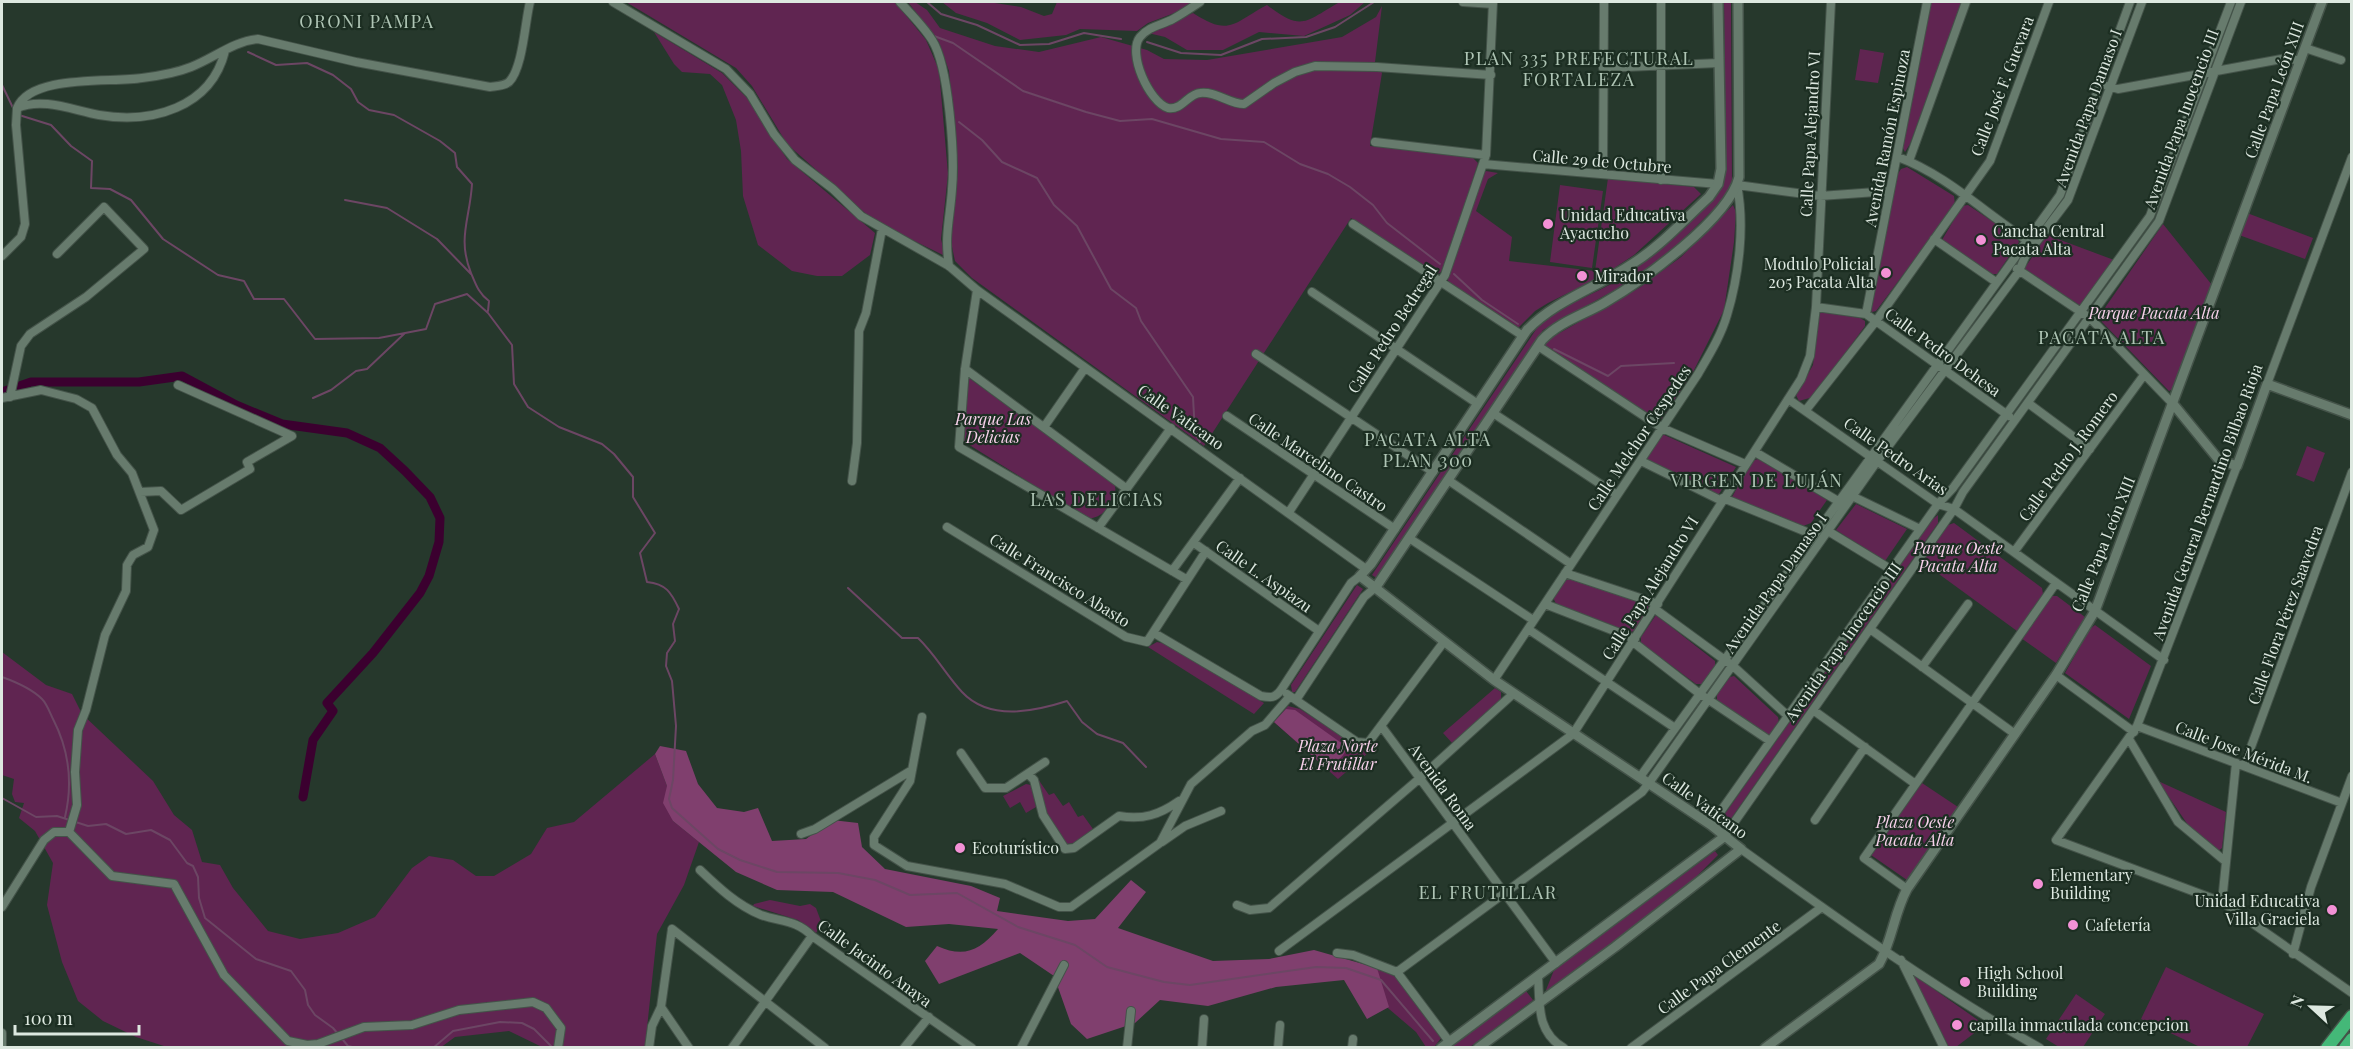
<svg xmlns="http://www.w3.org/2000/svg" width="2353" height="1049" font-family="'Playfair Display',serif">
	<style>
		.green { fill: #602551 }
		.forest { fill: #803f6e }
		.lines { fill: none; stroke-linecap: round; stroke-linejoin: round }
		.stream { stroke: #6c4664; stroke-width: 2 }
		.canal { stroke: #3b002f; stroke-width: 9 }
		.minor-casing { stroke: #445349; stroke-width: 10 }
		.tertiary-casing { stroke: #445349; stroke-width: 12 }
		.trunk-casing { stroke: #445349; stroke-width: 15 }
		.minor { stroke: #677b6d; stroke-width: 8 }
		.tertiary { stroke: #677b6d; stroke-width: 9 }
		.trunk { stroke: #44b878; stroke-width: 12 }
		.poi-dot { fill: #f391d6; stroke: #1c2e22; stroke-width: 2 }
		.labels { text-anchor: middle; stroke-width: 4.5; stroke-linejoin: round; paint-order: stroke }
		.street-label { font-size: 16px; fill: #dde8e0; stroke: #1c2e22 }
		.poi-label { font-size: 16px; fill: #dde8e0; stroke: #1c2e22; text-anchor: start }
		.park-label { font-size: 16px; font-style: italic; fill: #f9d2ec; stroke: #1c2e22 }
		.neighbourhood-label { font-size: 18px; letter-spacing: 1.5px; fill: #afc5b5; stroke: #1c2e22 }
	</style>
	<rect width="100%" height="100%" fill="#26382c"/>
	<path class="green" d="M626 2H895L926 40 939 70 948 174 941 239 945 256 874 221 787 144 752 86 736 68Z
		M908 2H915L927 10 940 28 995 46 1039 52 1101 37 1147 50 1164 59 1207 60 1342 37 1376 17 1382 6 1375 62 1382 73 1370 146 1472 157 1478 163 1455 237 1441 272 1437 274 1351 218 1204 446 972 278 955 261 951 242 958 169 949 71 939 42Z
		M942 2H988L1021 7 1044 16 1052 14 1057 2H1192L1177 12 1148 23 1137 31 1080 29 1066 35 1020 40 987 23 956 13Z
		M1340 2H1365L1350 15 1304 36 1259 32 1223 50H1187L1165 37 1148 33 1193 13C1230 37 1233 23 1267 5 1303 32 1304 22 1340 2Z
		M1724 2H1731L1732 188 1725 198 1673 249 1629 282 1543 330 1378 579 1372 575 1537 328C1561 304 1595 295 1623 277 1660 253 1691 219 1722 188L1726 156Z
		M1930 2H1962L1910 144 1905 152 1902 146Z
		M654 32 722 73 747 98 787 159 875 233 870 255 842 276H817L792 271 758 245 743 196 741 151 736 120 722 85 710 74 682 72 674 64Z
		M1860 49 1884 53 1878 83 1855 80Z
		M1907 167 1954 196 1955 205 1876 311 1872 312 1869 308 1897 175 1901 169Z
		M1486 171 1498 173 1488 179 1476 211 1512 237 1509 261 1595 271 1608 178 1694 187 1701 194 1634 255 1602 276 1548 303 1535 311 1518 328 1450 284 1447 279 1482 175Z
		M1560 185 1603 191 1592 268 1550 262Z
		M1733 205 1736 212 1734 242 1724 310 1693 372 1660 421 1544 346 1549 339 1639 288 1681 257Z
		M1968 205 2017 238 2019 242 1997 274H1990L1942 240 1962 206Z
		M2247 213 2313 238 2305 259 2239 235Z
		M2163 224 2212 285 2173 389 2169 391 2102 322 2100 315Z
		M2047 235 2114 260 2081 306 2024 269Z
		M1821 312 1860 318 1865 321V326L1813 397 1799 401 1796 395 1813 365 1818 317Z
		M969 378 1114 484C1121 497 1100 524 1085 517L963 441Z
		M1662 434 1736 467 1719 494 1716 495 1645 460Z
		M2307 446 2325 453 2314 482 2296 475Z
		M1758 459 1827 500 1811 523 1803 526 1732 497 1752 461Z
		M1856 504 1907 529 1885 561 1836 530Z
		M1938 515V523L1728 823 1725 825 1721 822 1722 818 1932 520Z
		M1954 523 2042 588 2043 594 2017 631 1921 561 1948 525Z
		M1570 579 1647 605 1649 608 1635 631 1630 632 1556 604 1553 597 1564 581Z
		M1357 585 1363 589 1295 692H1292L1291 685Z
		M2051 596H2057L2085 617 2056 663 2021 638Z
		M1656 615 1715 661V666L1702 684H1696L1641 643V637Z
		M2095 625 2151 666 2129 719 2065 673 2090 629Z
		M1157 642 1166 644 1264 703 1254 714 1148 647Z
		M2 652 46 685 72 694 82 714 153 781 174 815 192 830 202 862 220 865 233 888 268 931 300 939 338 933 375 917 412 868 429 856 453 860 476 876H494L531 854 547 828 574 822 655 754 667 786 673 821 699 842 684 885 657 934 645 1047H542L509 1031 455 1037 440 1048 167 1047 136 1037 103 1021 78 1001 62 962 47 905 53 863 35 831 19 818 24 803 15 802 12 794 14 779 2 775Z
		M1734 676 1778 717 1779 723 1769 736 1717 700V694L1730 677Z
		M1495 688 1501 692V701L1453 744 1443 733Z
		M1288 706 1300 709 1368 753 1338 779 1274 722Z
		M1038 779 1049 795 1054 793 1063 806 1069 802 1078 817 1083 815 1093 829 1074 843 1067 844 1047 813Z
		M2158 781 2226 812 2222 848 2218 851 2188 825Z
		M1922 783 1958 807 1907 880 1871 855Z
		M1026 784 1031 785 1036 807 1026 813 1020 802 1010 808 1003 796Z
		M1715 851 1718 855 1683 890 1549 992 1546 990 1554 970Z
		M770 900 800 906 810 904 816 908 822 924 816 933 798 920 753 906 754 904Z
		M2166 967 2264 1014 2247 1047H2200L2141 1019Z
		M1377 968 1396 977 1442 1037 1434 1047H1426L1416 1032 1382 1003Z
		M1915 976 1985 1025 1956 1047H1949L1913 977Z
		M1526 991 1533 1000 1470 1047 1447 1048Z
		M2076 994 2105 1014 2083 1047H2059L2046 1039Z"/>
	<path class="forest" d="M1286 709 1295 710 1347 747C1344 758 1335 764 1324 766L1274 722Z
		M660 746 686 751 698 784 717 808 744 812 758 808 772 841 806 839 832 820 858 823 862 847 885 869 971 886 1000 898 997 911 1068 921 1095 919 1131 880 1146 892 1118 928 1213 961 1269 959 1314 950 1377 968 1389 1007 1367 1019 1344 980 1276 987 1208 1006 1160 1000 1135 1023 1087 1039 1071 1024 1054 976 1020 953 939 984 925 961 937 946C964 958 979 951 998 929L949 924 906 927 833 892 777 890 736 872 673 821 663 803 667 786 655 754Z"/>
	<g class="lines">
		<path class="stream" d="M927 2 941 14 977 25 1020 45 1049 44 1084 33 1121 39
			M934 36 953 43 1023 91 1086 112 1120 121 1152 119 1221 139 1264 142 1300 164 1328 174 1350 187 1373 205 1387 223 1440 264
			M1147 42 1181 53 1221 55 1262 39 1306 37 1335 27 1374 2
			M248 52 276 65 307 63 333 75 351 89 358 102 369 110 394 115 440 141 455 153 457 167 472 184C470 219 457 238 471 273 476 285 479 294 489 301L488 311
			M2 85 15 112
			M19 115 51 125 71 146 92 161 91 188 110 189 131 200 163 239 218 275 244 281 254 299H284L315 339 379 338 426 329 435 304 467 294 488 313 512 345 514 384 528 407 559 427 602 444 614 454 633 477V497L655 533 640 553 647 582C666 584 671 592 679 609L673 624 675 641 667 653 666 666 672 681 676 726 673 780 669 799 672 808 718 849 740 860 777 872 838 873 875 880 910 895 957 893 1018 927 1075 945 1107 967 1164 982 1190 985 1316 967 1346 968 1381 980 1433 1041
			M959 122 982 140 1002 162 1037 178 1054 205 1077 226 1111 289 1136 308 1141 321 1193 397 1195 433 1200 442
			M345 200 387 208 437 239 471 274
			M1454 274 1482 300 1518 324
			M1554 349 1608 376 1621 366 1674 363
			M313 398 331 390 356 371 367 369 405 333
			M848 588 902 638H918C935 654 946 675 962 692 989 721 1033 712 1067 701L1082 722 1097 734 1123 743 1146 767
			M2 677C16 682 31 688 42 699 47 704 50 713 53 719 69 750 73 783 65 817
			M2 798 36 817 57 816 88 826 106 824 126 834 151 830 170 840 187 863 193 866 198 877 199 898 205 918 256 959 291 971 305 990 308 1005 315 1015 333 1028 348 1046 357 1048
			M433 1048 453 1031 500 1022 522 1023 534 1029 553 1048"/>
		<path class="canal" d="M2 392 31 382H139L182 376 236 405 282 424 347 433 380 448 405 471 430 497 440 518 439 542 429 576 420 593 373 653 327 703 333 711 313 740 303 797"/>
		<defs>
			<path id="minor" d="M613 2 726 69 750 94 774 134 795 160 833 189 861 216 949 266 977 290 1366 569
				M900 2C911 14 924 27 932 40 949 66 955 157 952 189 950 219 944 235 949 266
				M1200 2C1191 8 1182 14 1173 19 1162 25 1149 26 1140 37 1127 53 1149 102 1168 108 1181 111 1188 94 1200 93 1216 91 1229 104 1244 104L1274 83 1295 72 1315 66 1377 67 1491 75
				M1463 2 1493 4
				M1661 2V180
				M2305 48 2341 60
				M1603 68 1719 63
				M2107 86 2118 89 2287 58 2300 61
				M17 108C31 74 110 83 142 78 158 76 176 73 191 67 214 58 234 41 258 39L356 62 490 87C497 86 504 86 509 82 523 68 525 21 530 2
				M1375 142 1486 155
				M1898 157C1947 175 1987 215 2030 242
				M1909 161 1966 2
				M1483 164 1718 184
				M1603 174 1604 2
				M1353 224 1523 336
				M1934 239 1996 282
				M2 256 21 237 25 224 16 125 17 108C43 97 72 110 99 115 151 124 211 108 225 51
				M2017 269 2090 318 2174 405
				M977 290 965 369 959 447 1186 579
				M1312 292 1478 404
				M1816 307 1866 314 2009 416
				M1866 314 1927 2
				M1538 346 1662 428 1745 464
				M1256 354 1433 472
				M965 369 1127 489
				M2267 384 2352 157
				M10 397 21 346 30 334 86 297 144 249 104 207 57 254
				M2 398 41 390 76 399 92 408 117 455 132 473 154 530 148 547 133 555 127 565 126 591 105 635 86 710 78 730 75 772 77 805 69 832
				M1788 399 1938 504 1954 509 2164 660
				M2028 403 2090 449
				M1806 410 1876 321 1990 161 2049 2
				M1493 413 1617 495
				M1227 416 1395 529
				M1044 427 1085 368
				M1755 452 1838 501
				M1641 461 1722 501
				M2237 466 2137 726 2056 840 2222 902 2352 993
				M1448 480 1571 564
				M852 481 857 443 859 331 866 313 882 229
				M140 492 161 491 181 510 250 469 247 462 292 436 178 385
				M1852 496 1920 529
				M1723 498 1814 535
				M1289 512 1445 275 1486 155 1493 2
				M947 527 1126 637 1147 642 1206 551
				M1098 528 1171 428
				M1828 531 1892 570
				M1409 538 1533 620
				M1194 543 1319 631
				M2014 552 2144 375
				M1172 571 1240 478
				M1565 573 1658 604
				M1545 604 1635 639
				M1655 609 1733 666 1788 716
				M1528 629 1675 728
				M1870 629 2015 734
				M1154 633 1261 696C1271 698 1275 698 1281 690L1351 583 1360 576
				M1633 642 1700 694 1770 741
				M1922 667 1968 604
				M2056 675 2134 732
				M1494 680 1698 374C1709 355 1721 336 1727 315 1739 275 1745 226 1737 185L1820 196 1890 191
				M1287 694 1357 742 1368 743 1443 643
				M1296 700 1364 597 1376 587
				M1813 710 1914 783
				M922 717 910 781 874 837V845L907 866 1005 884 1059 907H1071L1160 843 1191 784 1252 731 1265 725 1290 696
				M2137 726 2342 803
				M1382 727 1556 963
				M2129 739 2178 822 2225 861
				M961 753 985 788H1006L1045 762
				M2244 766 2352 472
				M1029 775 1034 780 1043 815 1065 849 1074 848 1119 816C1143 820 1159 815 1179 801
				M1640 777 2060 195 2130 2
				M1815 820 1865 747
				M1711 825 1938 504 1953 488 2150 216 2231 2
				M801 834 815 829 912 770
				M1724 837 1954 509 1963 492 2159 221 2241 2
				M1162 842 1185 826 1221 811
				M1741 849C1838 919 1935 989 2040 1048
				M700 870C719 888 737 905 761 915 781 922 797 920 812 936L972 1048
				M1907 889 1864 858 2056 583
				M2222 902 2236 763
				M1237 905 1250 910 1269 908 1420 778 1513 694
				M2 907 44 840 54 832H69L112 876 174 884 224 975 288 1041 307 1045 318 1044 364 1027 412 1025 459 1010 533 1002 546 1008 561 1028 558 1048
				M672 929 825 1048
				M1279 951 1573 734 1801 379 1810 356 1816 307 1831 2
				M1337 953 1353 955 1397 972 1448 1040
				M2293 954 2311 887 2352 776
				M1901 960 1944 1048
				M1397 972 1642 792 1649 783 1878 460 2019 271 2025 257 2068 200 2142 2
				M1538 976C1540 1004 1536 1032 1564 1048
				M661 1007 689 1048
				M2 1033V1046
				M649 1048 652 1026 661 1007 672 929
				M732 1048 812 936
				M904 1048 929 1017
				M1021 1048 1064 965
				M1127 1048 1131 1011
				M1202 1048 1204 1019
				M1278 1048 1280 1025
				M1352 1048 1353 1039
				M1631 1048 1822 907"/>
			<path id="tertiary" d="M2174 405 2219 460 2237 466 2267 384 2352 415
				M1376 587 1542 340C1559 322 1583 315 1604 303 1642 281 1729 219 1739 177L1738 2
				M1441 1048 1724 837
				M1478 1048 1615 947 1741 849 1711 825 1494 680 1360 576 1371 564 1527 330C1556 300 1598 287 1632 264 1661 246 1685 219 1709 197L1718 184 1721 169 1718 2
				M1765 1048 1879 964C1892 941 1894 913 1907 889L2056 675 2095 611 2322 2"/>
			<path id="trunk" d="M2327 1048 2352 1016
				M2345 1048 2352 1039"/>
		</defs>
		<use href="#minor" class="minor-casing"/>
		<use href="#tertiary" class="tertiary-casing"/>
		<use href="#trunk" class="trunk-casing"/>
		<use href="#minor" class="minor"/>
		<use href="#tertiary" class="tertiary"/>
		<use href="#trunk" class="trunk"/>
	</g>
	<g class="poi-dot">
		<circle cx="1548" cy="224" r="6"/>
		<circle cx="1981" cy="240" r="6"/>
		<circle cx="1886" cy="273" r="6"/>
		<circle cx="1582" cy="276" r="6"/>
		<circle cx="960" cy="848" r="6"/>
		<circle cx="2038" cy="884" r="6"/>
		<circle cx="2332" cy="910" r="6"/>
		<circle cx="2073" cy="925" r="6"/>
		<circle cx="1965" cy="982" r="6"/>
		<circle cx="1957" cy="1025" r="6"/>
	</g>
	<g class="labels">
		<g class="street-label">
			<text transform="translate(2002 86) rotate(-69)" y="6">Calle José F. Guevara</text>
			<text transform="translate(2274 90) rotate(-70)" y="6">Calle Papa León XIII</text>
			<text transform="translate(2088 108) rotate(-70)" y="6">Avenida Papa Damaso I</text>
			<text transform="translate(2181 119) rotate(-70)" y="6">Avenida Papa Inocencio III</text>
			<text transform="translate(1810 134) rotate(-87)" y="6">Calle Papa Alejandro VI</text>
			<text transform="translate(1887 138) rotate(-79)" y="6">Avenida Ramón Espinoza</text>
			<text transform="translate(1602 161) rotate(5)" y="6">Calle 29 de Octubre</text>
			<text transform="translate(1392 329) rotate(-57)" y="6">Calle Pedro Bedregal</text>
			<text transform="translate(1943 352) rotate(36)" y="6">Calle Pedro Dehesa</text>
			<text transform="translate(1181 417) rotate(35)" y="6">Calle Vaticano</text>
			<text transform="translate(1639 438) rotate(-56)" y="6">Calle Melchor Cespedes</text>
			<text transform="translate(1896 456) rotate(35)" y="6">Calle Pedro Arias</text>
			<text transform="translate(2068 456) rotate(-54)" y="6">Calle Pedro J. Romero</text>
			<text transform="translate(1318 462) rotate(34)" y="6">Calle Marcelino Castro</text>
			<text transform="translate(2207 502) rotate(-70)" y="6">Avenida General Bernardino Bilbao Rioja</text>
			<text transform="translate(2103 544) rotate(-68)" y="6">Calle Papa León XIII</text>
			<text transform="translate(1264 576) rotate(35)" y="6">Calle L. Aspiazu</text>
			<text transform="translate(1060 580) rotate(32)" y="6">Calle Francisco Abasto</text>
			<text transform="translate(1775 583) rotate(-55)" y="6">Avenida Papa Damaso I</text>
			<text transform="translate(1650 588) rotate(-58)" y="6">Calle Papa Alejandro VI</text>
			<text transform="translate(2285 615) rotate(-70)" y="6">Calle Flora Pérez Saavedra</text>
			<text transform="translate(1843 642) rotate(-55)" y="6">Avenida Papa Inocencio III</text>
			<text transform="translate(2244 752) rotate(21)" y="6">Calle Jose Mérida M.</text>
			<text transform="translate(1443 787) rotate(54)" y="6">Avenida Roma</text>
			<text transform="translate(1705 805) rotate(36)" y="6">Calle Vaticano</text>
			<text transform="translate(875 963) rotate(36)" y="6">Calle Jacinto Anaya</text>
			<text transform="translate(1719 967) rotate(-36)" y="6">Calle Papa Clemente</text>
		</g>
		<g class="poi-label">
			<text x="1560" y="221">Unidad Educativa<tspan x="1560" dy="18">Ayacucho</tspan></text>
			<text x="1993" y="237">Cancha Central<tspan x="1993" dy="18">Pacata Alta</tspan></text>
			<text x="1874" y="270" text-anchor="end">Modulo Policial<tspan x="1874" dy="18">205 Pacata Alta</tspan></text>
			<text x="1594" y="282">Mirador</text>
			<text x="972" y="854">Ecoturístico</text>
			<text x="2050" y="881">Elementary<tspan x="2050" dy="18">Building</tspan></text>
			<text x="2320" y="907" text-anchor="end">Unidad Educativa<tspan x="2320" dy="18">Villa Graciela</tspan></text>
			<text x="2085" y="931">Cafetería</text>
			<text x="1977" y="979">High School<tspan x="1977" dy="18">Building</tspan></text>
			<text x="1969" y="1031">capilla inmaculada concepcion</text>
		</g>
		<g class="park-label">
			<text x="2154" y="319">Parque Pacata Alta</text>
			<text x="993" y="425">Parque Las<tspan x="993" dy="18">Delicias</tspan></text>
			<text x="1958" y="554">Parque Oeste<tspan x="1958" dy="18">Pacata Alta</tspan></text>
			<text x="1338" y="752">Plaza Norte<tspan x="1338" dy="18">El Frutillar</tspan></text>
			<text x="1915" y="828">Plaza Oeste<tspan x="1915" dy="18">Pacata Alta</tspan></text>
		</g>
		<g class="neighbourhood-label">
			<text x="367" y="28">ORONI PAMPA</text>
			<text x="1579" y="65">PLAN 335 PREFECTURAL<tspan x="1579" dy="21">FORTALEZA</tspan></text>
			<text x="2102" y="344">PACATA ALTA</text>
			<text x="1428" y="446">PACATA ALTA<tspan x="1428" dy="21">PLAN 300</tspan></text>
			<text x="1757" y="487">VIRGEN DE LUJÁN</text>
			<text x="1097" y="506">LAS DELICIAS</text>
			<text x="1488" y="899">EL FRUTILLAR</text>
		</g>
	</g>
	<rect width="2353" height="1049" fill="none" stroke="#dde8e0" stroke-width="6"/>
	<g transform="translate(2311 1007) rotate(292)" stroke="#1c2e22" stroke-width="4.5" paint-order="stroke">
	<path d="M0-4.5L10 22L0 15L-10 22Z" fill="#dde8e0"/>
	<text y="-9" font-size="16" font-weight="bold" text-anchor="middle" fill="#dde8e0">N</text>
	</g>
	<path d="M15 1025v9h124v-9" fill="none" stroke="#dde8e0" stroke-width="3"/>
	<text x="24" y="1025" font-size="18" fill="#dde8e0" stroke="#1c2e22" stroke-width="4.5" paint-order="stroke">100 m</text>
</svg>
